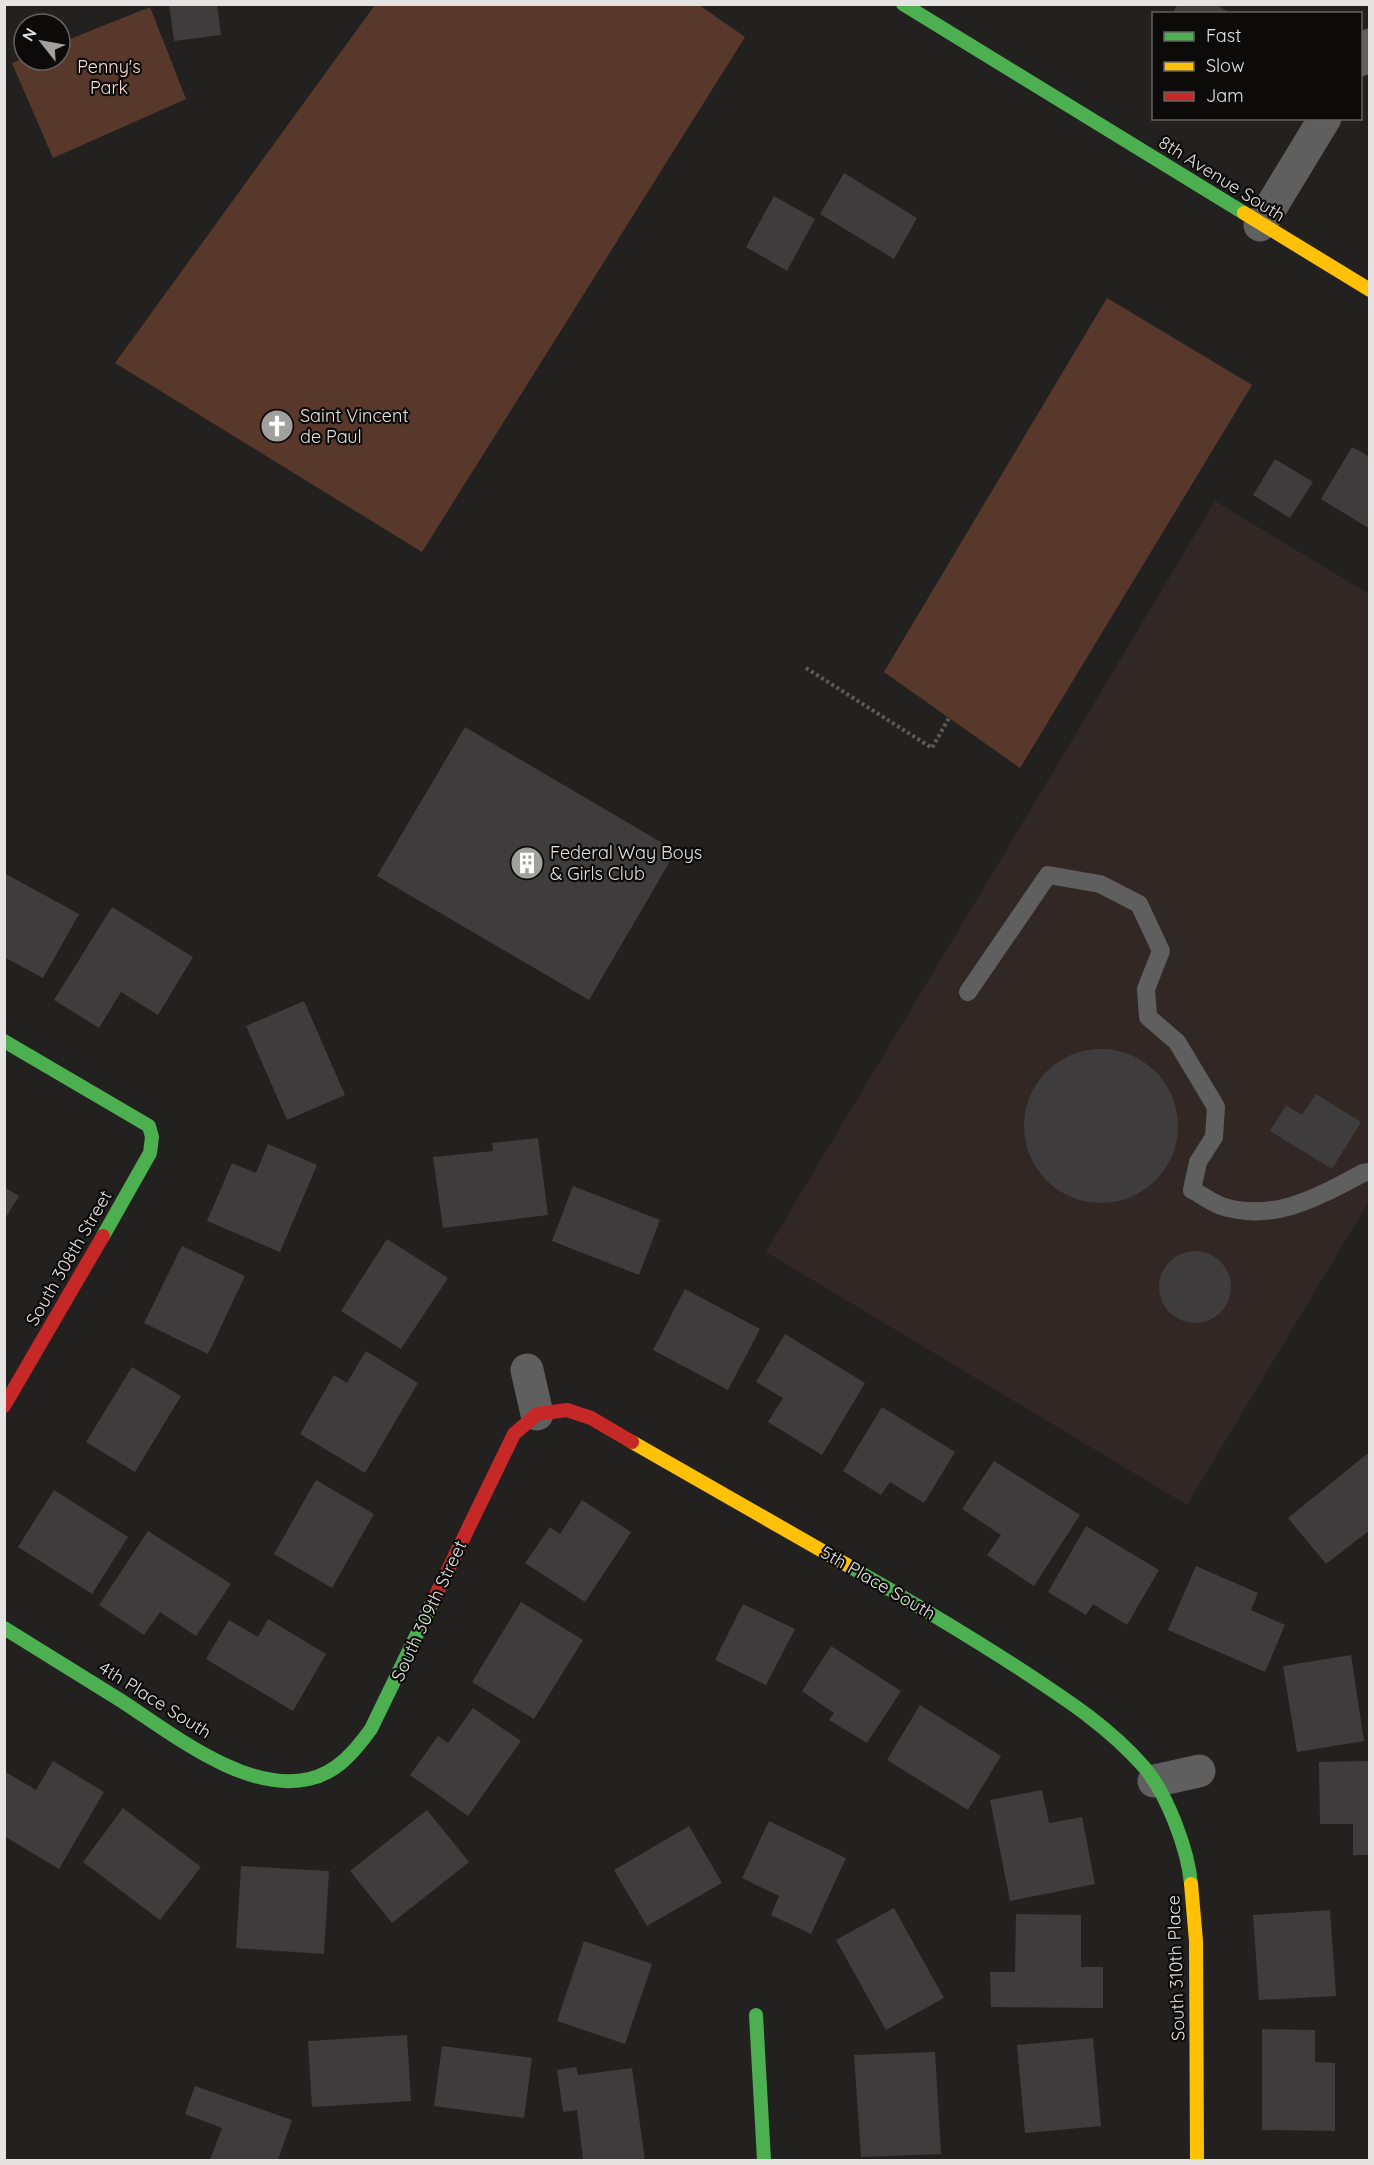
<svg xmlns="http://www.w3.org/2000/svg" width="1374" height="2165" font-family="Quicksand,sans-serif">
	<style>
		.built { fill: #312825 }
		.green { fill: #59382c }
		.building { fill: #3e3c3c }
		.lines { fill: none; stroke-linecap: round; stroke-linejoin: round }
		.path { stroke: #5c5b5b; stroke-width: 4; stroke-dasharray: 3 3; stroke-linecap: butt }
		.lane { stroke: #605f5f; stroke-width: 18 }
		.street { stroke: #605f5f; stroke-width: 33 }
		.fast { stroke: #4caf50; stroke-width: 14 }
		.slow { stroke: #ffc107; stroke-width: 14 }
		.jam { stroke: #c62828; stroke-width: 14 }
		.labels { text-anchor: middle; stroke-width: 4.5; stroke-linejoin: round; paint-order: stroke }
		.park-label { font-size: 18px; fill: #fadcd1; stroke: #0c0b0a }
		.street-label { font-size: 18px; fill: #e6e3e3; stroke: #0c0b0a }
		.poi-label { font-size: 18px; fill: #e6e3e3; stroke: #0c0b0a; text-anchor: start }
	</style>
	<rect width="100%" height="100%" fill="#232120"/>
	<path class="built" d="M1215 501 1369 594V1201L1187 1505 766 1252Z"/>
	<path class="green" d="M375 5H699L745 37 422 552 115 363Z
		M150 7 186 99 53 158 12 63 24 58V60H60V43Z
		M1107 298 1252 385 1020 768 884 672Z"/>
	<path class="building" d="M169 4H217L221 35 174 41Z
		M1178 4H1216L1231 14H1172Z
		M844 173 917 218 894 259 820 214Z
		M774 196 815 219 787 271 746 247Z
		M1352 447 1370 457V529L1321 499Z
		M1275 459 1313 482 1290 518 1253 495Z
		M465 727 676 851 589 1000 377 876Z
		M4 873 79 914 43 978 4 957Z
		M112 907 193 957 158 1015 121 992 99 1028 54 1000Z
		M304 1001 345 1095 287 1120 246 1026Z
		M1024 1126a77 77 0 1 1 154 0a77 77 0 1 1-154 0Z
		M1316 1094 1361 1122 1332 1169 1270 1131 1286 1105 1302 1115Z
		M538 1138 548 1215 443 1228 433 1157 493 1151 492 1143Z
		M268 1144 317 1165 280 1252 207 1221 232 1163 256 1173Z
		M573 1186 660 1220 639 1275 552 1241Z
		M4 1187 19 1196 4 1220Z
		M387 1239 448 1278 401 1349 341 1311Z
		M182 1246 245 1276 208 1354 144 1323Z
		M1159 1287a36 36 0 1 1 72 0a36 36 0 1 1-72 0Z
		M685 1289 760 1329 728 1390 653 1350Z
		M785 1334 865 1383 822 1455 768 1422 783 1398 756 1382Z
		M366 1351 418 1383 365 1473 300 1434 334 1375 347 1383Z
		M132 1367 181 1396 135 1472 86 1442Z
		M882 1407 955 1452 924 1503 890 1482 881 1495 843 1471Z
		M1367 1454 1370 1456V1530L1326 1564 1288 1518Z
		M994 1461 1080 1515 1034 1586 987 1555 1001 1535 962 1509Z
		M316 1480 374 1514 332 1588 274 1554Z
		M54 1490 128 1537 92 1594 18 1547Z
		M582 1500 631 1532 585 1602 525 1563 550 1527 560 1534Z
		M1086 1526 1159 1570 1127 1625 1093 1604 1086 1615 1048 1592Z
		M148 1531 231 1584 196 1636 160 1612 144 1635 99 1605Z
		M1196 1566 1258 1593 1251 1610 1285 1625 1265 1672 1168 1630Z
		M521 1602 583 1640 534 1719 472 1682Z
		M743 1604 795 1629 766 1685 715 1660Z
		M268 1619 326 1654 293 1711 206 1659 229 1620 258 1637Z
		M831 1646 901 1691 867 1743 829 1720 834 1713 802 1691Z
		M1351 1655 1364 1741 1297 1752 1283 1666Z
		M920 1705 1001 1756 968 1810 887 1760Z
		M473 1708 521 1741 468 1816 410 1775 438 1736 448 1743Z
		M53 1761 104 1792 59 1869 4 1836V1771L36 1790Z
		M1370 1761V1855H1353V1824H1320L1319 1762Z
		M1042 1790 1049 1823 1082 1817 1095 1884 1010 1901 990 1800Z
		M123 1808 201 1867 160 1920 83 1862Z
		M427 1810 469 1862 392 1923 350 1871Z
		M769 1821 846 1858 811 1934 771 1915 779 1896 742 1878Z
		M689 1826 722 1883 647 1926 614 1870Z
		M241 1866 329 1871 324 1954 236 1948Z
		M894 1908 944 1998 886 2030 836 1940Z
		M1330 1910 1336 1996 1259 2000 1253 1915Z
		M1016 1914 1081 1915V1967H1103V2008L991 2007 990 1972H1015Z
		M584 1941 652 1964 625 2044 557 2021Z
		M1262 2029 1315 2030V2062L1335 2063V2131L1262 2130Z
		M407 2035 411 2101 312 2107 308 2041Z
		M1093 2038 1101 2126 1025 2133 1017 2045Z
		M442 2046 532 2058 524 2118 434 2106Z
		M935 2052 941 2154 861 2157 854 2055Z
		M576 2067 578 2075 632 2068 645 2160H583L577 2110 563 2112 557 2070Z
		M195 2086 292 2120 278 2160H210L222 2128 185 2114Z"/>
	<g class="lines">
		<path class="path" d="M806 668 932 748 949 718"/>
		<path class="lane" d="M968 992 1048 875 1100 884 1139 904 1161 951 1146 989 1148 1017 1177 1042 1216 1107 1214 1137 1198 1162 1192 1190C1202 1195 1211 1202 1221 1206 1273 1223 1318 1197 1363 1173L1370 1172"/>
		<path class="street" d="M1360 60 1370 45
			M1260 225 1325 118
			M527 1370 537 1414
			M1154 1781 1199 1771"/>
		<path class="fast" d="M903 4 1244 213
			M4 1041 149 1126 152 1137 150 1153 103 1236
			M847 1565C907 1599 966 1634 1023 1671 1067 1700 1109 1727 1144 1767 1167 1794 1188 1849 1191 1884
			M4 1628C43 1652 81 1676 120 1700 170 1732 246 1794 309 1779 337 1773 355 1751 371 1729L432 1603
			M756 2015 764 2160"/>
		<path class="slow" d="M1244 213 1370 290
			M632 1442 847 1565
			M1191 1884 1196 1941 1197 2160"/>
		<path class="jam" d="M4 1406 103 1236
			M432 1603 514 1434 537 1414 567 1410 591 1418 632 1442"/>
	</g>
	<defs>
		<symbol id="church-disc" viewBox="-11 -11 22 22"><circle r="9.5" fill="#a29f9f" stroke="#0c0b0a"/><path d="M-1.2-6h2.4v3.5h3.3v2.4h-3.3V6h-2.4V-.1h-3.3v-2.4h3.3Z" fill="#fff"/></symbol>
		<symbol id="building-disc" viewBox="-11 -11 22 22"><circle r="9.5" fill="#a29f9f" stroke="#0c0b0a"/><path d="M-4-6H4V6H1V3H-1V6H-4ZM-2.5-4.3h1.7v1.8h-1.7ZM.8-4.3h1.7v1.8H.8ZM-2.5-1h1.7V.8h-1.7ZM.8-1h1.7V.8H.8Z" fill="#fff"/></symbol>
	</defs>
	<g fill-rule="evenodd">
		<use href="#church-disc" x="258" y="407" width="38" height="38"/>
		<use href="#building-disc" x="508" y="844" width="38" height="38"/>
	</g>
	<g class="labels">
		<g class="park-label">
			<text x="109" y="73">Penny's<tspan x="109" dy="21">Park</tspan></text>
		</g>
		<g class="street-label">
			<text transform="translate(1222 179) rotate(32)" y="6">8th Avenue South</text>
			<text transform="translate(69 1258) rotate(-60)" y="6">South 308th Street</text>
			<text transform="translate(878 1583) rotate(30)" y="6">5th Place South</text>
			<text transform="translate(429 1611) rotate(-65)" y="6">South 309th Street</text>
			<text transform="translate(155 1700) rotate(32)" y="6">4th Place South</text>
			<text transform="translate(1176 1968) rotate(-92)" y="6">South 310th Place</text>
		</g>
		<g class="poi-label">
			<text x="300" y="422">Saint Vincent<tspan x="300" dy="21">de Paul</tspan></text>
			<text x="550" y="859">Federal Way Boys<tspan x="550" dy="21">&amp; Girls Club</tspan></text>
		</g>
	</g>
	<rect width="1374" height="2165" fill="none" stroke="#e6e3e3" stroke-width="12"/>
	<rect x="1152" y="12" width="210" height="108" fill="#0c0b0a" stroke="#636161" stroke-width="1.5"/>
	<rect x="1164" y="32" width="30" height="9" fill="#4caf50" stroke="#636161" stroke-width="1.5"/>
	<text x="1206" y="42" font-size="18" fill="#e6e3e3">Fast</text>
	<rect x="1164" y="62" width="30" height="9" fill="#ffc107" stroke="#636161" stroke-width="1.5"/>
	<text x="1206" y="72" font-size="18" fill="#e6e3e3">Slow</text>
	<rect x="1164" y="92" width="30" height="9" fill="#c62828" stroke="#636161" stroke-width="1.5"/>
	<text x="1206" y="102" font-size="18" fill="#e6e3e3">Jam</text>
	<g transform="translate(42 42) rotate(301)"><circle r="28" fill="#0c0b0a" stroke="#636161" stroke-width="1.5"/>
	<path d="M0-4.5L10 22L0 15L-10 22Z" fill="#a29f9f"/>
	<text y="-9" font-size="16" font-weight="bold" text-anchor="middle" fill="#e6e3e3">N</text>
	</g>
</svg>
